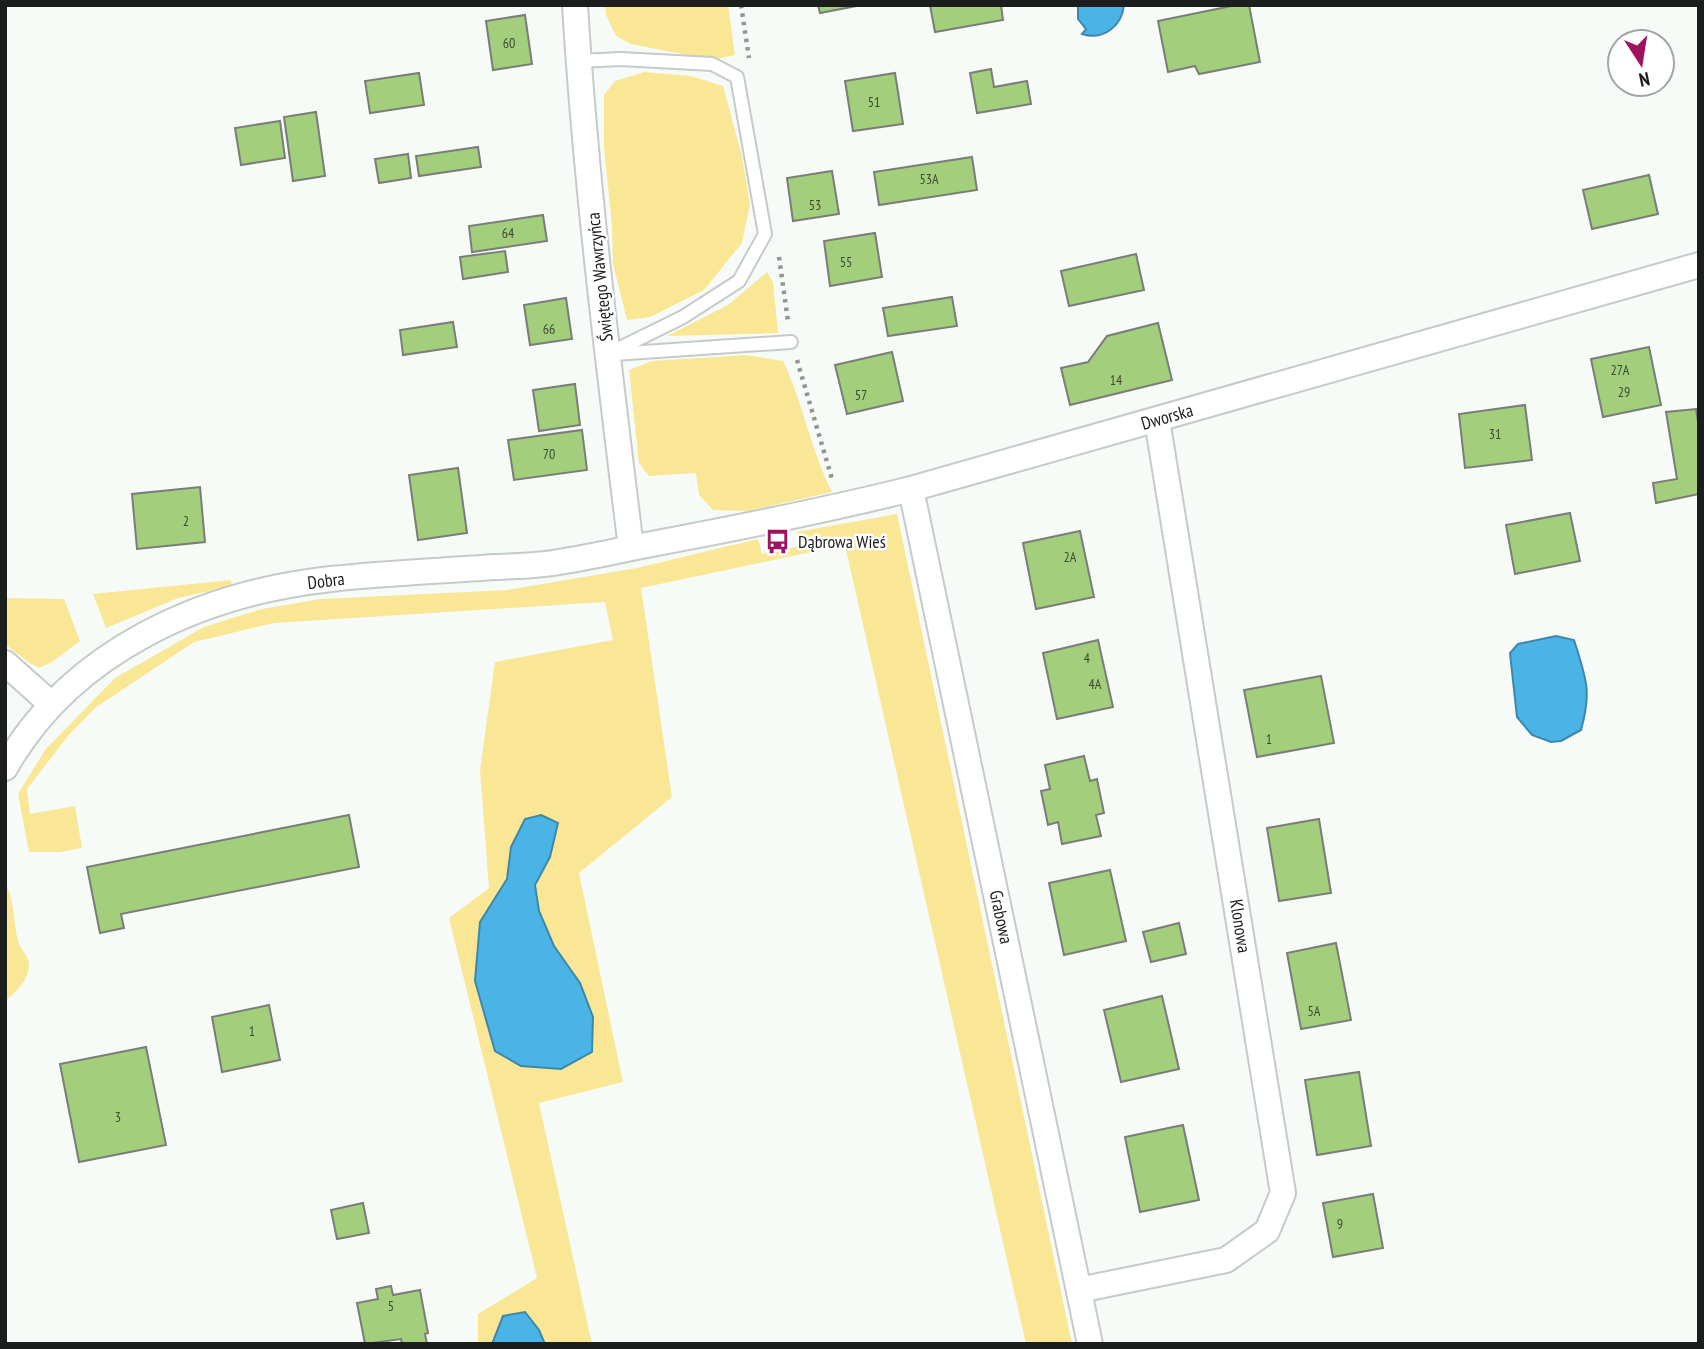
<svg xmlns="http://www.w3.org/2000/svg" width="1704" height="1349" font-family="'PT Sans Narrow',sans-serif">
	<style>
		.green { fill: #f9e796; fill-rule: evenodd }
		.water { fill: #4bb4e6; stroke: #3d87aa; stroke-width: 2 }
		.building { fill: #a3ce7b; stroke: #7a7d78; stroke-width: 2 }
		.lines { fill: none; stroke-linecap: round; stroke-linejoin: round }
		.service-casing { stroke: #c5cbc8; stroke-width: 16 }
		.minor-casing { stroke: #c5cbc8; stroke-width: 28 }
		.path { stroke: #939694; stroke-width: 4.5; stroke-dasharray: 3.5 5; stroke-linecap: butt }
		.service { stroke: #fff; stroke-width: 12 }
		.minor { stroke: #fff; stroke-width: 24 }
		.labels { text-anchor: middle; stroke-width: 5; stroke-linejoin: round; paint-order: stroke }
		.number-label { font-size: 14px; fill: #3e4a34 }
		.street-label { font-size: 18px; fill: #1c1e1d; stroke: #fff }
		.poi-label { font-size: 18px; fill: #1c1e1d; stroke: #fff; text-anchor: start }
	</style>
	<rect width="100%" height="100%" fill="#f6fbf8"/>
	<path class="green" d="M605 5H728L735 55 712 60 631 44 616 36 606 15Z
		M644 72 691 76 723 86 742 156 750 204 742 243 704 290 650 317 627 320 613 264 612 226 604 147V95L615 81Z
		M767 272 773 282 778 333 667 336 728 305Z
		M747 355 783 361C803 403 811 450 832 492L748 511 713 510 699 495 696 473 649 476 639 463 629 370 652 361Z
		M897 514 1072 1344H1026L845 545 641 588 672 797 579 873 623 1082 539 1103 592 1344H545L539 1330 493 1338 492 1344H478V1314L537 1278 449 918 489 888 480 770 495 662 613 640 605 602 274 623 194 642 95 708 68 736 27 789 30 814 75 806 82 848 60 852H29L18 794 45 750 115 678 204 627 262 609 321 599 507 590 637 568 758 539 762 554 800 546 797 532ZM511 847 550 857C546 866 536 878 536 887 535 923 561 956 580 983L480 922 507 879Z
		M231 580 232 586 178 598 106 628 93 594Z
		M5 598 64 599 80 641 52 662 39 668 28 662 5 644Z
		M5 882C15 900 13 922 18 941 21 951 29 955 29 966 28 981 16 992 5 1001Z"/>
	<path class="water" d="M1078 5H1124C1122 26 1103 41 1082 34L1086 29 1078 19Z
		M1556 636 1574 640C1586 678 1592 691 1581 730L1561 741 1551 742 1532 735 1517 717 1510 653 1518 644Z
		M541 815 558 823 550 857 535 885 539 911 554 946 580 983 593 1017 592 1052 561 1069 521 1066 495 1051 475 981 480 922 507 879 511 847 525 819Z
		M525 1312 539 1330 545 1344H492L503 1316Z"/>
	<path class="building" d="M818 5H857V6L820 13Z
		M930 5H1001L1003 20 935 32Z
		M1236 5H1249L1260 62 1199 74 1195 66 1168 72 1158 21Z
		M525 15 532 64 493 70 486 21Z
		M991 69 994 87 1027 81 1031 104 977 113 970 73Z
		M419 73 424 105 370 113 365 81Z
		M895 73 903 124 853 131 845 81Z
		M316 112 325 176 293 181 284 117Z
		M280 121 285 158 241 165 235 128Z
		M478 147 481 167 419 176 416 156Z
		M408 154 411 178 379 183 375 159Z
		M972 157 977 190 879 205 874 172Z
		M832 171 839 214 793 221 787 178Z
		M1649 175 1658 214 1592 229 1583 190Z
		M543 215 547 241 472 252 469 226Z
		M875 233 882 277 830 286 824 241Z
		M505 251 508 272 463 279 460 257Z
		M1136 254 1144 290 1069 306 1061 271Z
		M952 297 957 326 888 336 883 308Z
		M566 298 572 339 530 345 524 305Z
		M453 322 457 347 403 355 400 330Z
		M1158 323 1172 380 1070 405 1061 368 1088 362 1107 336Z
		M1649 347 1661 405 1603 417 1591 359Z
		M892 352 903 401 847 414 835 365Z
		M575 384 580 425 539 431 533 390Z
		M1525 405 1532 460 1465 468 1459 414Z
		M1696 409 1699 427V494L1656 503 1653 483 1677 479 1666 412Z
		M582 430 587 470 514 480 508 440Z
		M458 468 467 533 418 540 409 475Z
		M200 487 205 542 137 549 132 494Z
		M1570 513 1580 561 1515 574 1506 525Z
		M1080 531 1094 597 1036 609 1023 543Z
		M1098 640 1113 707 1057 719 1043 653Z
		M1321 676 1334 743 1257 757 1244 690Z
		M1084 756 1090 781 1097 779 1104 813 1096 815 1101 836 1062 844 1058 822 1048 825 1041 791 1050 789 1045 765Z
		M349 815 359 867 121 914 124 928 100 933 87 867Z
		M1319 819 1331 893 1279 901 1267 828Z
		M1110 870 1126 941 1064 955 1049 883Z
		M1179 923 1186 954 1151 962 1143 932Z
		M1336 943 1351 1020 1301 1029 1287 953Z
		M1162 996 1179 1069 1121 1082 1104 1010Z
		M269 1005 280 1060 222 1072 212 1017Z
		M146 1047 166 1145 79 1162 60 1064Z
		M1359 1072 1371 1146 1317 1155 1305 1080Z
		M1183 1125 1199 1200 1140 1212 1125 1137Z
		M1373 1194 1383 1248 1333 1257 1323 1203Z
		M363 1203 369 1233 337 1239 331 1210Z
		M391 1286 393 1295 420 1290 428 1333 425 1334 427 1344H402L401 1339 365 1344 357 1303 378 1299 376 1289Z"/>
	<g class="lines">
		<defs>
			<path id="service" d="M578 61 621 59 712 64 737 77 765 234 739 281 683 317 608 354
				M614 354 791 342"/>
			<path id="minor" d="M575 5C586 187 609 368 631 548
				M911 489 1090 1344
				M5 663 51 704
				M5 768C71 651 202 593 331 579 386 573 441 571 495 567 516 566 538 566 559 562 592 557 624 549 657 543 742 527 827 510 911 489L1699 265
				M1079 1290 1226 1260 1267 1231 1283 1193 1157 420"/>
		</defs>
		<use href="#service" class="service-casing"/>
		<use href="#minor" class="minor-casing"/>
		<path class="path" d="M741 5 749 58
			M779 257 788 321
			M797 360 832 479"/>
		<use href="#service" class="service"/>
		<use href="#minor" class="minor"/>
	</g>
	<defs>
		<symbol id="bus-bare" viewBox="-9 -9 18 18"><path d="M-5-6H5V4H4V6H2V4H-2V6H-4V4H-5ZM-3.5-4V0h7V-4ZM-3.5 1.2v1.5H-2V1.2ZM2 1.2v1.5H3.5V1.2Z" fill="#9f135e" stroke="#fff" stroke-width="2.5" paint-order="stroke"/></symbol>
	</defs>
	<g fill-rule="evenodd">
		<use href="#bus-bare" x="760" y="524" width="35" height="35"/>
	</g>
	<g class="labels">
		<g class="number-label">
			<text x="509" y="48">60</text>
			<text x="874" y="107">51</text>
			<text x="929" y="184">53A</text>
			<text x="815" y="210">53</text>
			<text x="508" y="238">64</text>
			<text x="846" y="267">55</text>
			<text x="549" y="334">66</text>
			<text x="1620" y="375">27A</text>
			<text x="1116" y="385">14</text>
			<text x="1624" y="397">29</text>
			<text x="861" y="400">57</text>
			<text x="1495" y="439">31</text>
			<text x="549" y="459">70</text>
			<text x="186" y="526">2</text>
			<text x="1070" y="562">2A</text>
			<text x="1087" y="663">4</text>
			<text x="1095" y="689">4A</text>
			<text x="1269" y="744">1</text>
			<text x="1314" y="1016">5A</text>
			<text x="252" y="1036">1</text>
			<text x="118" y="1122">3</text>
			<text x="1340" y="1229">9</text>
			<text x="391" y="1311">5</text>
		</g>
		<g class="street-label">
			<text transform="translate(600 277) rotate(-96)" y="6">Świętego Wawrzyńca</text>
			<text transform="translate(1167 417) rotate(-16)" y="6">Dworska</text>
			<text transform="translate(326 581) rotate(-7)" y="6">Dobra</text>
			<text transform="translate(1001 917) rotate(78)" y="6">Grabowa</text>
			<text transform="translate(1240 926) rotate(81)" y="6">Klonowa</text>
		</g>
		<g class="poi-label">
			<text x="798" y="548">Dąbrowa Wieś</text>
		</g>
	</g>
	<rect width="1704" height="1349" fill="none" stroke="#1c1e1d" stroke-width="14"/>
	<g transform="translate(1641 63) rotate(168)"><circle r="33" fill="#ffffff" stroke="#a4a5a5" stroke-width="2"/>
	<path d="M0-5L12 26L0 18L-12 26Z" fill="#9f135e"/>
	<text y="-10" font-size="19" font-weight="bold" text-anchor="middle" fill="#1c1e1d">N</text>
	</g>
</svg>
